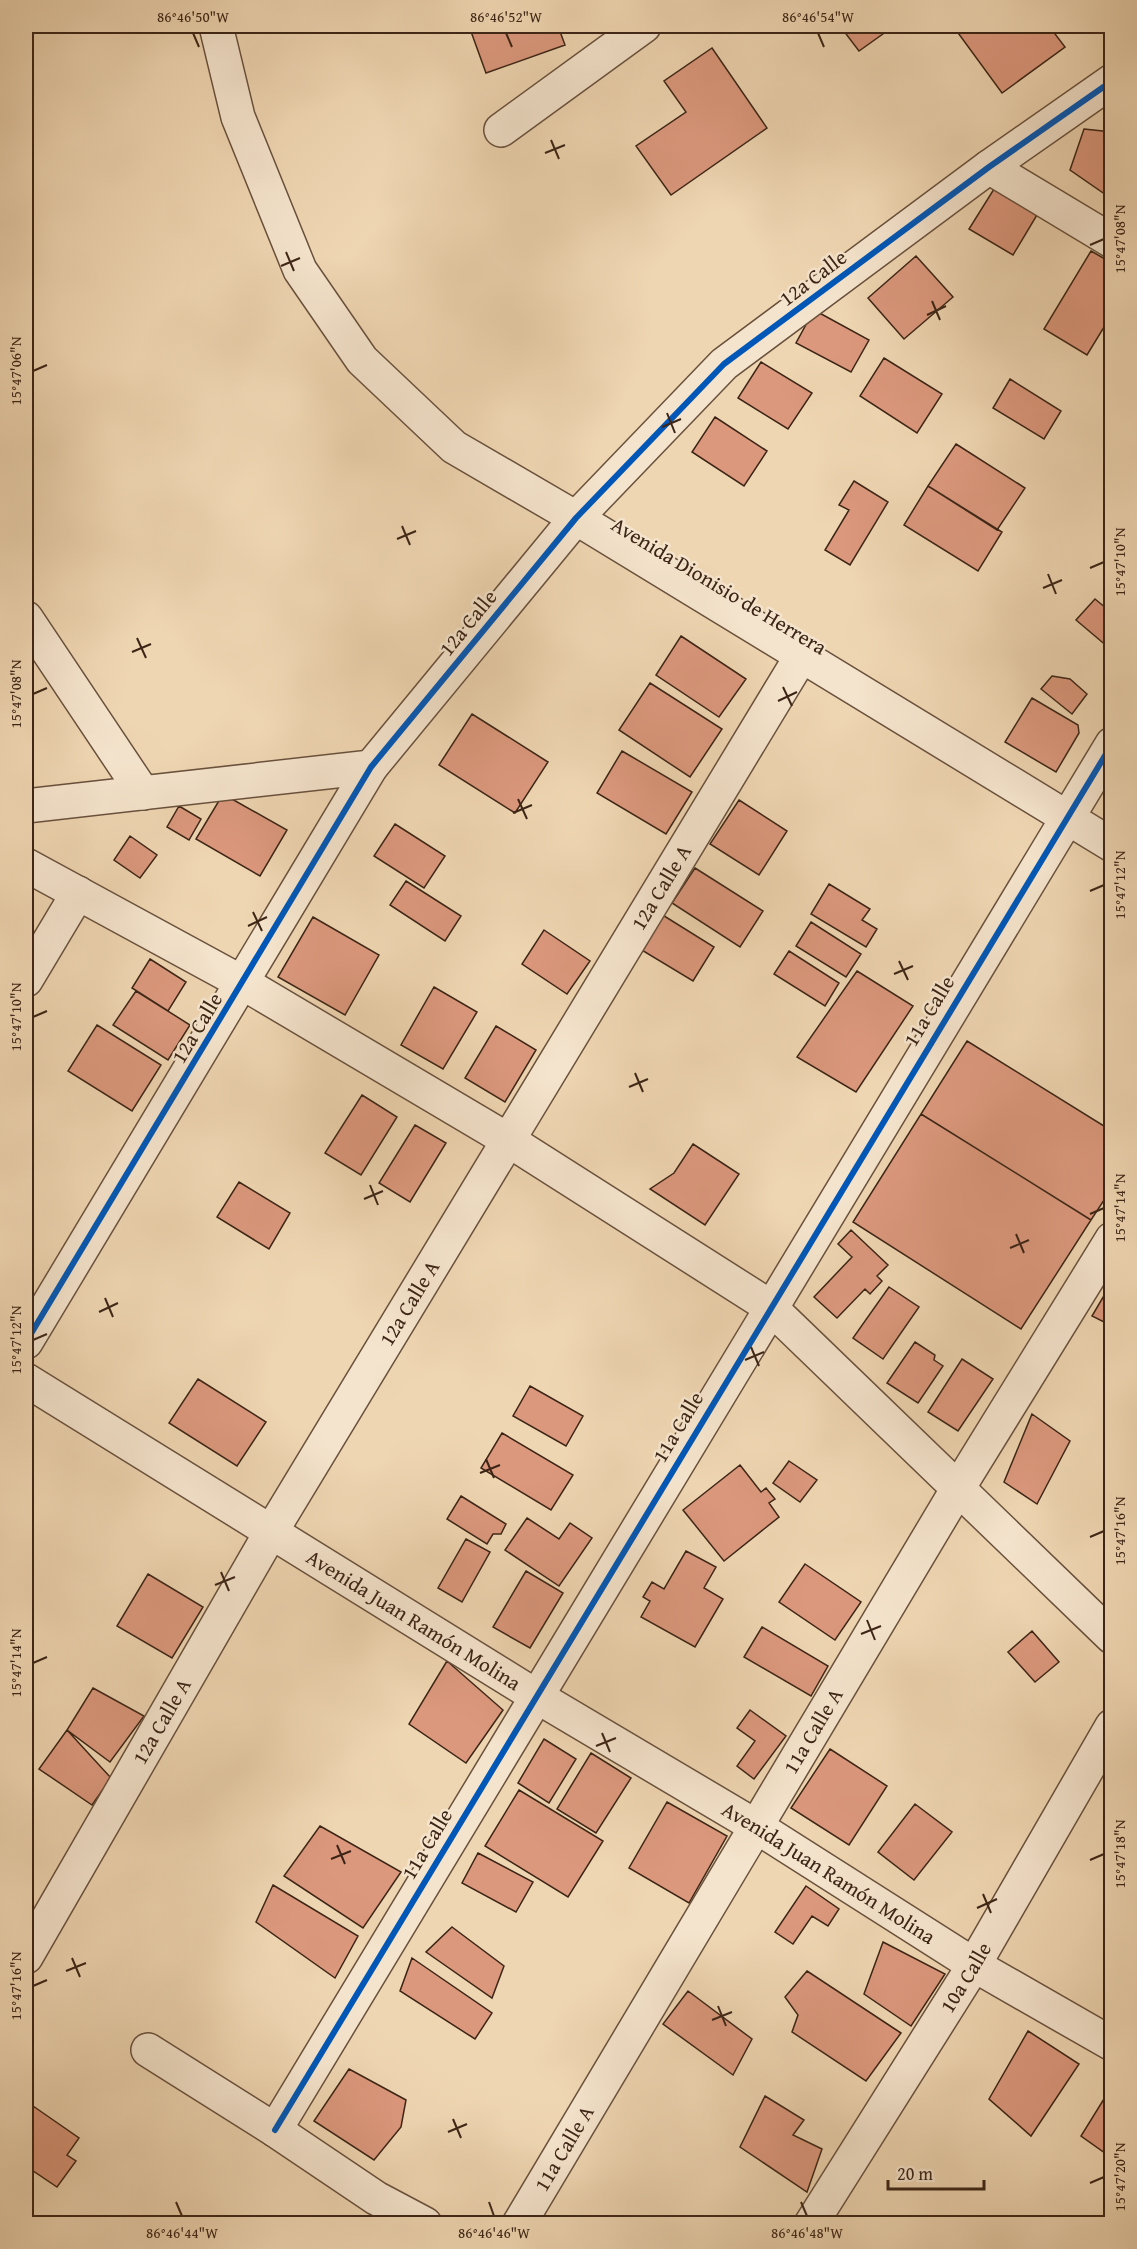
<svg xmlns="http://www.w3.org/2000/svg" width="1137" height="2249" font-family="'Gentium Book Plus',serif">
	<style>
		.building { fill: #dc987d; stroke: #3c2516; stroke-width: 1.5 }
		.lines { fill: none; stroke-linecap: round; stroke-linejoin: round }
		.minor-casing { stroke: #69513d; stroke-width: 36 }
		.minor { stroke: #f5e4cd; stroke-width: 33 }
		.cycleway-casing { stroke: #f5e4cd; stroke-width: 10 }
		.cycleway { stroke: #0057b8; stroke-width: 6 }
		.ticks { fill: none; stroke: #3c2516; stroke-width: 2 }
		.labels { text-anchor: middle; stroke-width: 5; stroke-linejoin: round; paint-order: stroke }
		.street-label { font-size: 21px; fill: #3c2516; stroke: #f5e4cd }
		.neatline { fill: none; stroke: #3c2516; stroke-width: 2 }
		.ticks-label { font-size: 15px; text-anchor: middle; fill: #3c2516 }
	</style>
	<rect width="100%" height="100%" fill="#efd6b2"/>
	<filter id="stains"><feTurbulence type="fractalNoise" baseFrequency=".00333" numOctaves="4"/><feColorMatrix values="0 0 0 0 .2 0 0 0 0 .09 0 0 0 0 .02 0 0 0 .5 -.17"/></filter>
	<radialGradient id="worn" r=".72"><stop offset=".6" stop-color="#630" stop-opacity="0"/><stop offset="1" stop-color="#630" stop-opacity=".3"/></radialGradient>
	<path class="building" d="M469 26H558L565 45 486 73Z
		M840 26H894L859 51Z
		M953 26H1049L1065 47 1002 93Z
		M712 48 767 128 671 195 636 146 686 112 664 81Z
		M1084 129 1112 132V199L1070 170Z
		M994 189 1037 215 1013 255 969 229Z
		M1091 251 1112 263V314L1087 355 1044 329Z
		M916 256 953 297 904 339 868 298Z
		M814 310 869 340 851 372 796 343Z
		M884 358 942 394 917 433 860 396Z
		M761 362 812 393 788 429 738 398Z
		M1010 379 1061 411 1044 439 993 408Z
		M715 417 767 451 744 486 692 452Z
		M956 444 1025 488 997 530 928 486Z
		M854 481 888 502 850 565 825 550 849 510 839 505Z
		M928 486 1002 532 978 571 904 525Z
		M1095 599 1112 613V643L1108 647 1076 620Z
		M681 636 746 679 719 717 656 675Z
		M1052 676 1070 679 1087 694 1072 714 1041 689Z
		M650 683 722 729 690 777 619 730Z
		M1032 698 1078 725 1079 733 1056 772 1005 742Z
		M472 714 548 762 515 813 439 765Z
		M622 751 692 792 666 834 597 793Z
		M223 794 287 830 260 876 196 839Z
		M739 800 787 831 759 875 710 844Z
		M179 806 201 819 189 840 167 827Z
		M395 824 445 856 424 888 374 856Z
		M130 836 157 855 140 878 114 860Z
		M695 868 763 911 740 947 672 903Z
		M406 881 461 916 445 941 390 905Z
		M829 884 870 909 862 920 877 929 866 947 811 914Z
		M661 914 714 947 693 981 640 949Z
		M313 917 379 955 345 1015 278 977Z
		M811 922 861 954 846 977 796 946Z
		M544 930 590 961 567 994 522 964Z
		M789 951 839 983 825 1006 774 974Z
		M150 959 186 982 168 1011 132 988Z
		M857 971 913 1006 856 1092 797 1057Z
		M434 987 477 1012 443 1069 401 1045Z
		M136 991 190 1025 168 1060 113 1025Z
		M97 1025 161 1065 132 1111 68 1071Z
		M496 1026 536 1050 505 1102 465 1078Z
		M967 1041 1112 1131V1188L1091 1220 921 1114Z
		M362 1095 397 1117 361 1175 325 1153Z
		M921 1114 1091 1220 1021 1329 853 1222Z
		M415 1125 446 1143 410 1202 379 1183Z
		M693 1144 739 1174 705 1225 650 1189 674 1173Z
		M239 1182 290 1213 269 1249 217 1217Z
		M851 1230 888 1265 877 1276 882 1281 870 1294 865 1289 837 1318 814 1297 852 1257 838 1244Z
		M1112 1282V1326L1092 1316Z
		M889 1287 919 1307 883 1359 853 1338Z
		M915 1342 935 1355 934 1360 943 1366 918 1403 887 1383Z
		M962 1359 993 1379 958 1431 928 1412Z
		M198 1379 266 1422 237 1466 169 1423Z
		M530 1386 583 1416 566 1446 513 1416Z
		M1032 1414 1070 1441 1037 1504 1004 1482Z
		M502 1433 573 1475 551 1510 481 1468Z
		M789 1461 817 1480 800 1502 773 1483Z
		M740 1465 761 1492 766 1488 775 1499 769 1503 779 1517 724 1561 683 1510Z
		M461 1496 506 1524 501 1534H493L487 1544 447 1519Z
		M527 1518 559 1539 570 1523 592 1538 559 1586 505 1550Z
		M466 1539 490 1552 462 1602 438 1588Z
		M686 1551 716 1567 704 1588 723 1599 695 1647 641 1617 650 1601 643 1597 652 1582 664 1589Z
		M805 1564 861 1602 835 1640 779 1602Z
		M526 1571 563 1593 530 1648 493 1627Z
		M148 1574 203 1607 172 1658 117 1626Z
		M762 1627 828 1666 811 1696 744 1657Z
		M1032 1631 1059 1662 1035 1682 1008 1652Z
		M447 1661 503 1710 466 1763 409 1724Z
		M93 1688 144 1716 110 1762 67 1730Z
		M750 1710 786 1736 754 1779 737 1766 755 1741 737 1728Z
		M67 1730 111 1778 92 1805 39 1769Z
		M544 1739 576 1759 549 1803 518 1783Z
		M830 1749 887 1786 849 1845 791 1808Z
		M591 1753 631 1778 596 1833 557 1809Z
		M519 1790 603 1841 568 1897 485 1846Z
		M667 1802 727 1836 689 1903 629 1868Z
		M915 1804 952 1832 914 1880 878 1852Z
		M320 1826 401 1872 363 1928 284 1876Z
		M478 1853 533 1882 516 1912 462 1883Z
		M273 1885 358 1936 335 1978 256 1922Z
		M806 1886 839 1909 828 1926 812 1916 793 1944 775 1932Z
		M452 1927 504 1966 492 1998 426 1952Z
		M883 1942 945 1974 911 2026 864 1994Z
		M412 1958 492 2013 475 2039 400 1991Z
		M807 1971 901 2033 866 2081 792 2032 798 2015 785 1997Z
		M688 1991 752 2039 733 2075 663 2024Z
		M1028 2031 1079 2064 1031 2136 989 2099Z
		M349 2069 406 2100 401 2127 374 2160 314 2121Z
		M1112 2086V2158L1081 2136Z
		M765 2096 804 2120 793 2135 822 2149 807 2192 740 2147Z
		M33 2106 79 2138 67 2155 76 2161 57 2187 26 2166V2117Z"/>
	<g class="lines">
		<defs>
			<g id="minor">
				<path d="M216 26 238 117 300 270 362 360 454 447 576 518 1112 845"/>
				<path d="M501 130 644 26"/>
				<path d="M989 167 1112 241"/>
				<path d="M26 618 143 793"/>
				<path d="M26 806 371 767"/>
				<path d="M26 865 243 983 508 1140 769 1306 1112 1637"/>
				<path d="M26 980 78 893"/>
				<path d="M26 1342 371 767 576 518 724 364 989 167 1112 81"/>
				<path id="s1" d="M26 1380 536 1696 757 1827 974 1965 1112 2044"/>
				<path id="s2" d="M26 1957 271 1532 802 655"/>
				<path d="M148 2050 275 2130 376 2198 425 2224"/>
				<path d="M275 2130 1112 744"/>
				<path id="s3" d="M519 2224 957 1490 1112 1239"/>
				<path id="s4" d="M811 2224 974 1965 1112 1726"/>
			</g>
		</defs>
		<use href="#minor" class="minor-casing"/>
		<use href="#minor" class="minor"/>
		<defs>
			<path id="cycleway" d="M26 1342 371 767 576 518 724 364 989 167 1112 81
				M275 2130 1112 744"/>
		</defs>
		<use href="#cycleway" class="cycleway-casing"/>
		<use href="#cycleway" class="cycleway"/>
	</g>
	<path class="ticks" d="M193 33 199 47M506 33 512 47M818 33 824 47M551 140 559 159M545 153 565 145M1090 245 1104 239M286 252 294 271M281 266 300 258M932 301 940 320M927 315 946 306M33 371 47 365M667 413 675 433M662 427 681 419M402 526 410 545M397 539 416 531M1090 568 1104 562M1048 574 1056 594M1043 588 1062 580M137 638 146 658M132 652 151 644M783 687 792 706M33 694 47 688M778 701 797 692M518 799 527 819M513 813 532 805M1090 891 1104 885M253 912 262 931M248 926 267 917M899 961 908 980M894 974 913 966M33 1017 47 1011M635 1073 643 1092M629 1087 648 1079M370 1185 378 1205M364 1199 383 1191M1090 1214 1104 1208M1016 1234 1024 1253M1010 1248 1029 1240M105 1298 113 1317M99 1312 118 1303M33 1340 47 1334M751 1347 759 1366M745 1360 764 1352M486 1459 494 1478M480 1473 500 1465M1090 1537 1104 1531M221 1572 229 1591M215 1585 235 1577M867 1620 875 1640M861 1634 881 1626M33 1663 47 1657M602 1733 610 1752M596 1746 616 1738M337 1845 345 1864M331 1859 351 1851M1090 1860 1104 1854M983 1894 991 1913M977 1908 997 1899M72 1958 80 1977M66 1971 86 1963M33 1986 47 1980M718 2006 726 2026M712 2020 732 2012M453 2119 461 2138M448 2132 467 2124M1090 2183 1104 2177M176 2202 182 2216M489 2202 494 2216M801 2202 807 2216"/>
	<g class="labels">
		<g class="street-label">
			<text transform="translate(813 278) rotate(-37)" y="7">12a Calle</text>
			<text transform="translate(719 586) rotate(31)" y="7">Avenida Dionisio de Herrera</text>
			<text transform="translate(468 623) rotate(-51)" y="7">12a Calle</text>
			<text dy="7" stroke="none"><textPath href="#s2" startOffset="1244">12a Calle A</textPath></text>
			<text transform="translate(929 1011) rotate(-59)" y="7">11a Calle</text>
			<text transform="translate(197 1028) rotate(-59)" y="7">12a Calle</text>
			<text dy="7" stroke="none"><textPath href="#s2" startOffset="758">12a Calle A</textPath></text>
			<text transform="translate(678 1427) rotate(-59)" y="7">11a Calle</text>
			<text dy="7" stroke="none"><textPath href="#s1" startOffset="456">Avenida Juan Ramón Molina</textPath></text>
			<text dy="7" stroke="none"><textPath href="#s2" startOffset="272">12a Calle A</textPath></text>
			<text dy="7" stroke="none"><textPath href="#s3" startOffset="574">11a Calle A</textPath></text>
			<text transform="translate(427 1844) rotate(-59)" y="7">11a Calle</text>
			<text dy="7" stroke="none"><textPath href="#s1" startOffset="942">Avenida Juan Ramón Molina</textPath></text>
			<text dy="7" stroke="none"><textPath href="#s4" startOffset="291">10a Calle</textPath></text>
			<text dy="7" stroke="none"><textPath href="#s3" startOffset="88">11a Calle A</textPath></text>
		</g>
	</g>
	<rect width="1137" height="2249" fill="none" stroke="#efd6b2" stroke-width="66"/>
	<path d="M888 2180v9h96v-9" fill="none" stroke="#3c2516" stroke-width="3"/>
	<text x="897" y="2180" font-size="18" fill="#3c2516" stroke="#f5e4cd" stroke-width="4.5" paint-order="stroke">20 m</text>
	<rect x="33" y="33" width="1071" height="2183" class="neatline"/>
	<g class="ticks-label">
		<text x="193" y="22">86°46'50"W</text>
		<text x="506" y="22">86°46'52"W</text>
		<text x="818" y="22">86°46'54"W</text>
		<text transform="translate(1120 239) rotate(-90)" y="5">15°47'08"N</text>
		<text transform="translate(16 371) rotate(-90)" y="5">15°47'06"N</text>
		<text transform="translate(1120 562) rotate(-90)" y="5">15°47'10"N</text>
		<text transform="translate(16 694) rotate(-90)" y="5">15°47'08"N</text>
		<text transform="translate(1120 885) rotate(-90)" y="5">15°47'12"N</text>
		<text transform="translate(16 1017) rotate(-90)" y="5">15°47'10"N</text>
		<text transform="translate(1120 1208) rotate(-90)" y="5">15°47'14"N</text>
		<text transform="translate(16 1340) rotate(-90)" y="5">15°47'12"N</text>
		<text transform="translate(1120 1531) rotate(-90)" y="5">15°47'16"N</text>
		<text transform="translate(16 1663) rotate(-90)" y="5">15°47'14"N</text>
		<text transform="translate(1120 1854) rotate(-90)" y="5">15°47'18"N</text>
		<text transform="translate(16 1986) rotate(-90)" y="5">15°47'16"N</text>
		<text transform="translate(1120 2177) rotate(-90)" y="5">15°47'20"N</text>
		<text x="182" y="2238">86°46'44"W</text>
		<text x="494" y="2238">86°46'46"W</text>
		<text x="807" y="2238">86°46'48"W</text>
	</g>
	<rect width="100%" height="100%" filter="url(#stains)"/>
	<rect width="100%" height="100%" fill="url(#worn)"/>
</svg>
